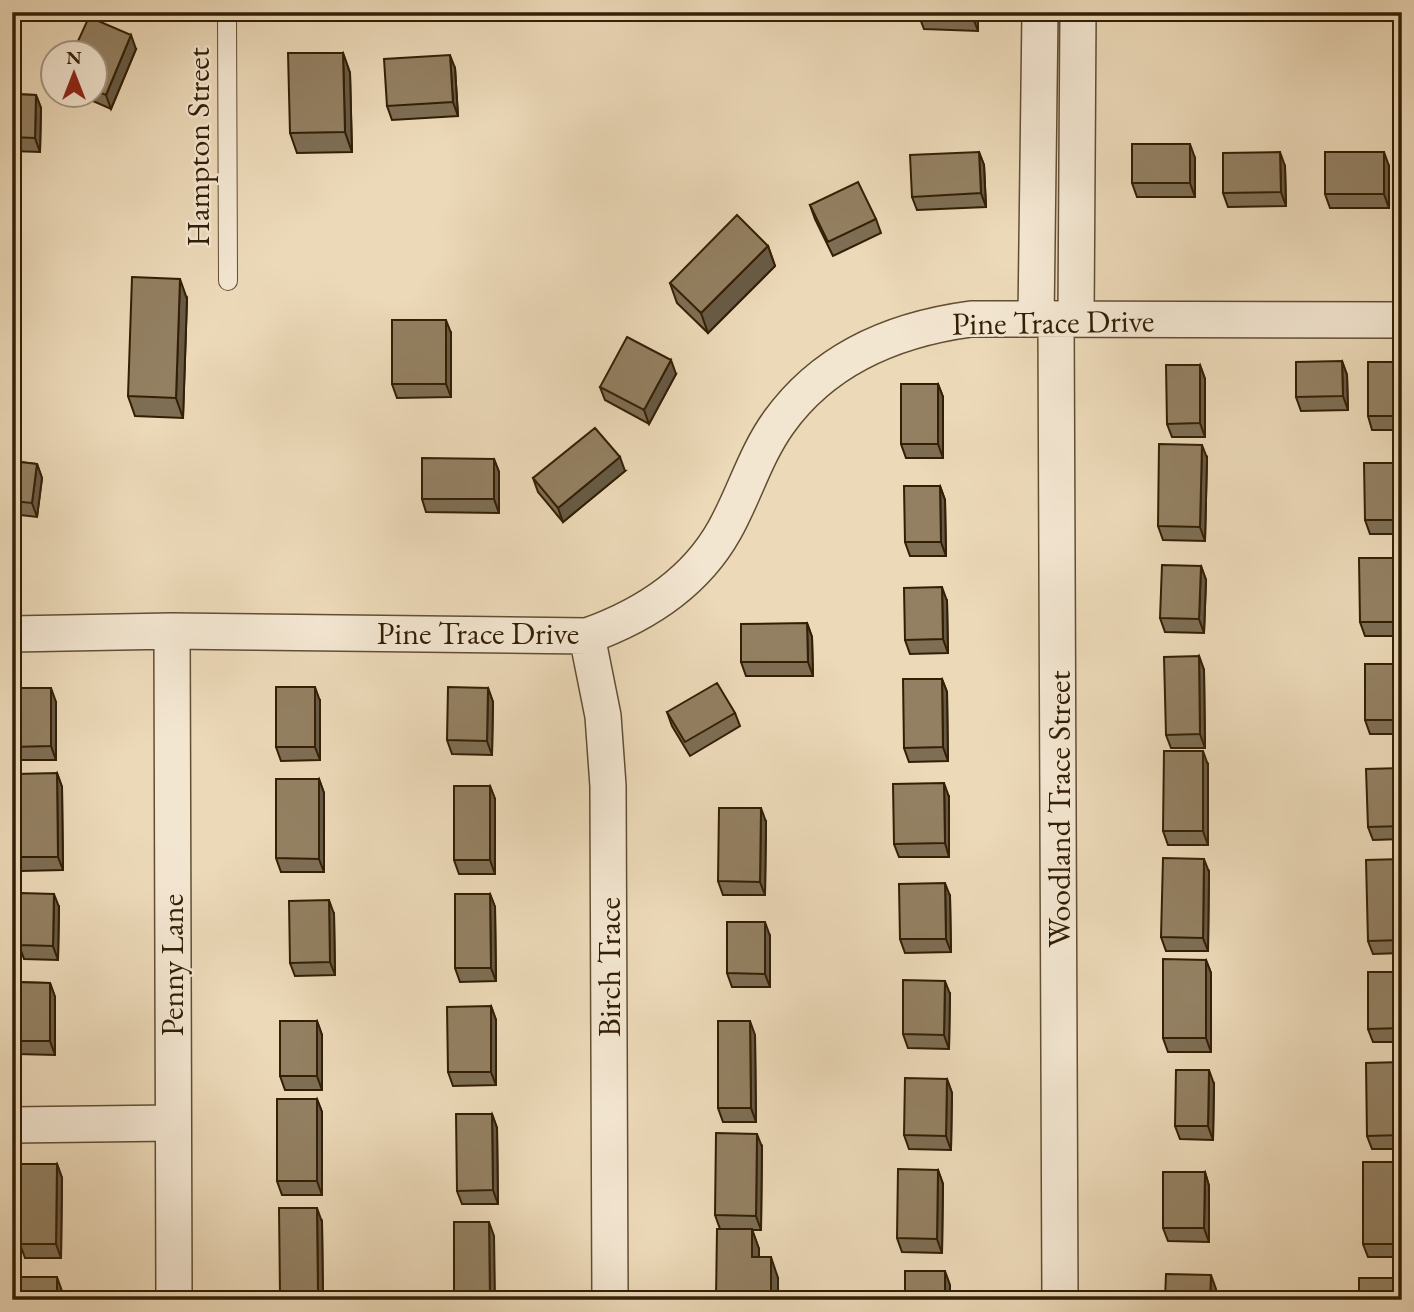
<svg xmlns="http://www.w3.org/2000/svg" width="1414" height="1312" font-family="'EB Garamond',serif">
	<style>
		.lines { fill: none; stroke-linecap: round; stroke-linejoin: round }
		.lane-casing { stroke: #614e32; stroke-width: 20 }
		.street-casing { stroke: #614e32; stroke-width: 38 }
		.lane { stroke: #f3e6d1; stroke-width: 18 }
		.street { stroke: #f3e6d1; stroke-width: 35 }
		.wall { fill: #7e6e54; stroke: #331f05; stroke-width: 2 }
		.shaded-wall { fill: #675a45; stroke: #331f05; stroke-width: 2 }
		.building { fill: #938062; stroke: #331f05; stroke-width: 2 }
		.labels { text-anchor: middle; stroke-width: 5; stroke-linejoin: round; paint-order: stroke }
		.street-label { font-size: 32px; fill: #331f05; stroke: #f3e6d1 }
	</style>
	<rect width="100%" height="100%" fill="#ecd9b8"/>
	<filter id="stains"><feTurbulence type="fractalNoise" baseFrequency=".00286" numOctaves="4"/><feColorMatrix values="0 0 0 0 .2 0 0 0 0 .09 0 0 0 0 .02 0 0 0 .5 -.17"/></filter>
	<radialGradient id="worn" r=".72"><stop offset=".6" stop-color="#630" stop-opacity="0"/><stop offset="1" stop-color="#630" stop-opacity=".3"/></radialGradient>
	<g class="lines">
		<defs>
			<path id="lane" d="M227 12 228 281"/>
			<path id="street" d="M1036 319 1040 12
				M1056 319 1060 1300
				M1076 319 1078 12
				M172 631 174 1300
				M12 634 172 631 587 636C643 616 694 584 724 531 744 496 755 455 779 422 825 358 896 329 971 319L1402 320
				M587 636 603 716 608 786 610 1300
				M12 1125 173 1123"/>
		</defs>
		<use href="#lane" class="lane-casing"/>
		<use href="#street" class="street-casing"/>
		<use href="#lane" class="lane"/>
		<use href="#street" class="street"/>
	</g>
	<path class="wall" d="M723 12H775V13Z
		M919 12H978V31L924 29 919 16Z
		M136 49 111 109 77 94H94V52Z
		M343 53 350 73 352 152 297 153 290 133Z
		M455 68 458 116 392 120 387 106Z
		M12 94 36 95 41 108 40 152 12 151Z
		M979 152 984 165 986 207 917 210 912 197Z
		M1195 158V197H1137L1132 183Z
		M1285 166 1286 206 1228 207 1223 193Z
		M1389 166V208H1330L1325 194Z
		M810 205 876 219 881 233 833 256 815 219Z
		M768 246 775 266 708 333 677 303 670 283Z
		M187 299 183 418 135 416 128 396Z
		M451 333V397L397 398 392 384Z
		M1342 361 1347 375 1348 410 1301 411 1296 397Z
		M1402 362V430H1372L1368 416Z
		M1200 365 1205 379V437H1172L1167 424Z
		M676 374 649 424 605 400 600 387Z
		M938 384 943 397V458H906L901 444Z
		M1207 458 1205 541 1163 540 1158 526Z
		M494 459 499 472V513L426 512 422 499Z
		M12 461 37 464 42 478 37 517 12 514Z
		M1402 463V534H1370L1365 520Z
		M625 471 563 522 538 492 533 478Z
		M940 486 945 500 946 556H910L905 542Z
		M1397 558 1402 571V636H1365L1360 622Z
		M1201 566 1206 580 1204 633 1165 632 1160 618Z
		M947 601 948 653 910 654 905 640Z
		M807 623 812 637 813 676H746L741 662Z
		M1199 656 1204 670 1205 748H1171L1166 735Z
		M1402 664V734H1370L1365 720Z
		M942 679 947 692 948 761 909 762 904 748Z
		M12 688 56 702V760H14L12 756Z
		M488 688 493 702 492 755 452 754 447 740Z
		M320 701V760L281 761 276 747Z
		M667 712 735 713 740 726 690 756 672 726Z
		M1208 765V845H1168L1163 831Z
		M1402 768V839L1373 840 1368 827Z
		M57 773 62 787 63 870 21 871 16 857Z
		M319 779 324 793V872H281L276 858Z
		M490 786 495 799V874H459L454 860Z
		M949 797V857H899L894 844Z
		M766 822 765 895H723L718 881Z
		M1402 859V953L1373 954 1368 941Z
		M1209 872 1208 951H1166L1161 937Z
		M490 894 495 907 496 981 460 982 455 968Z
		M950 896 951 952 905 953 900 939Z
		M59 907 58 960 24 959 19 945Z
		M334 914 335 975 295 976 290 963Z
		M770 936V987H732L727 973Z
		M1206 960 1211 973V1052H1168L1163 1038Z
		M1402 972V1042H1373L1368 1029Z
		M12 982 50 983 55 997V1055L17 1054 12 1042Z
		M950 994 949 1049 908 1048 903 1034Z
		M491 1006 496 1020V1085L453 1086 448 1072Z
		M317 1021 322 1035V1090H285L280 1076Z
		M755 1035 756 1122H723L718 1108Z
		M1402 1062V1149H1372L1367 1136Z
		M947 1079 952 1093 951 1150 909 1149 904 1135Z
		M1214 1084 1213 1140 1180 1139 1175 1126Z
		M317 1099 322 1112V1195H282L277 1181Z
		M492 1114 497 1128 498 1204H462L457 1191Z
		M762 1147 761 1230H752L759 1249V1257L778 1278V1300H716L720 1229 715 1215Z
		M1402 1162V1257H1368L1363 1244Z
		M57 1164 62 1178 61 1258H25L20 1244Z
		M938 1170 943 1184 942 1253 902 1252 897 1238Z
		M1205 1172 1209 1186V1242L1168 1241 1163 1228Z
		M322 1222 323 1300H282L280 1294Z"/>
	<path class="shaded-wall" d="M973 12H978V31L973 18Z
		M131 35 136 49 111 109 106 95Z
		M343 53 350 73 352 152 345 132Z
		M450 55 455 68 458 116 453 102Z
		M36 95 41 108 40 152 35 138Z
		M1190 144 1195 158V197L1190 183Z
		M979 152 984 165 986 207 981 193Z
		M1280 152 1285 166 1286 206 1281 192Z
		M1384 152 1389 166V208L1384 194Z
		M768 246 775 266 708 333 701 313Z
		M180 279 187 299 183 418 176 398Z
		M446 320 451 333V397L446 384Z
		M671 360 676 374 649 424 644 410Z
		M1342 361 1347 375 1348 410 1343 396Z
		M1200 365 1205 379V437L1200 423Z
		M938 384 943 397V458L938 444Z
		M1202 445 1207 458 1205 541 1200 527Z
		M620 457 625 471 563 522 558 508Z
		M494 459 499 472V513L494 499Z
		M37 464 42 478 37 517 32 503Z
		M940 486 945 500 946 556 941 542Z
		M1397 558 1402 571V633L1398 622Z
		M1201 566 1206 580 1204 633 1199 619Z
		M942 587 947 601 948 653 943 639Z
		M807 623 812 637 813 676 808 662Z
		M1199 656 1204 670 1205 748 1200 734Z
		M942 679 947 692 948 761 943 747Z
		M315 687 320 701V760L315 747Z
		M51 688 56 702V760L51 746Z
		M488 688 493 702 492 755 487 741Z
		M1203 751 1208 765V845L1203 831Z
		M57 773 62 787 63 870 58 857Z
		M319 779 324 793V872L319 859Z
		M944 783 949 797V857L945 843Z
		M490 786 495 799V874L490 860Z
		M761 808 766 822 765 895 760 882Z
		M1204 859 1209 872 1208 951 1203 938Z
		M945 883 950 896 951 952 946 939Z
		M54 894 59 907 58 960 53 946Z
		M490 894 495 907 496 981 491 968Z
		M329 900 334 914 335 975 330 962Z
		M765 922 770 936V987L765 974Z
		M1206 960 1211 973V1052L1206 1038Z
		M945 981 950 994 949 1049 944 1035Z
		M50 983 55 997V1055L50 1041Z
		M491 1006 496 1020V1085L491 1072Z
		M317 1021 322 1035V1090L317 1076Z
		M750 1021 755 1035 756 1122 751 1108Z
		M1209 1070 1214 1084 1213 1140 1208 1126Z
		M947 1079 952 1093 951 1150 946 1136Z
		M317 1099 322 1112V1195L317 1181Z
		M492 1114 497 1128 498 1204 493 1190Z
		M757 1134 762 1147 761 1230 756 1216Z
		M57 1164 62 1178 61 1258 56 1244Z
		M938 1170 943 1184 942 1253 937 1239Z
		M1205 1172 1209 1186V1242L1204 1228Z
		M317 1208 322 1222 323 1300H320L318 1294Z
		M489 1222 494 1236 495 1300H490Z
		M752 1229 759 1249V1277L752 1257Z
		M771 1257 778 1278V1300H771Z
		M945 1271 950 1285V1300H945Z
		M1211 1275 1216 1289V1300H1210Z
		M57 1277 62 1291V1300H57Z
		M1398 1278 1402 1289V1300H1398Z"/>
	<path class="building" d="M919 12H973V18L919 16Z
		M89 17 131 35 106 95 94 90V52H73Z
		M288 53H343L345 132 290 133Z
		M450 55 453 102 387 106 384 59Z
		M12 94 36 95 35 138 12 137Z
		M1132 144H1190V183H1132Z
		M979 152 981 193 912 197 910 155Z
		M1280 152 1281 192 1223 193V153Z
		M1325 152H1384V194H1325Z
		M858 182 876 219 828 242 810 205Z
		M737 215 768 246 701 313 670 283Z
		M132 277 180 279 176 398 128 396Z
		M392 320H446V384H392Z
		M627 337 671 360 644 410 600 387Z
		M1342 361 1343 396 1296 397V362Z
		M1368 362H1402V416H1368Z
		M1166 365H1200V423L1167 424Z
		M901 384H938V444H901Z
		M595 428 620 457 558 508 533 478Z
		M1159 444 1202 445 1200 527 1158 526Z
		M422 458 494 459V499H422Z
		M12 461 37 464 32 503 12 501Z
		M1364 463H1402V520H1365Z
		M904 486H940L941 542H905Z
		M1359 558H1397L1398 622H1360Z
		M1162 565 1201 566 1199 619 1160 618Z
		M942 587 943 639 905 640 904 588Z
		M807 623 808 662H741V624Z
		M1199 656 1200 734 1166 735 1164 657Z
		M1365 664H1402V720H1365Z
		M903 679H942L943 747 904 748Z
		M717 683 735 713 685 742 667 712Z
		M276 687H315V747H276Z
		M448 687 488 688 487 741 447 740Z
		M12 688H51V746L12 747Z
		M1164 751H1203V831H1163Z
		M1402 768V826L1368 827 1366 769Z
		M57 773 58 857H16V774Z
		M276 779H319V859L276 858Z
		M944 783 945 843 894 844 893 784Z
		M454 786H490V860H454Z
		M719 808H761L760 882 718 881Z
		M1163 858 1204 859 1203 938 1161 937Z
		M1402 859V940L1368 941 1366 860Z
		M945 883 946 939H900L899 884Z
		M20 893 54 894 53 946 19 945Z
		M455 894H490L491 968H455Z
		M329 900 330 962 290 963 289 901Z
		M727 922H765V974L727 973Z
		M1163 959 1206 960V1038H1163Z
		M1368 972H1402V1028L1368 1029Z
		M903 980 945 981 944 1035 903 1034Z
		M12 982 50 983V1041H12Z
		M491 1006V1072H448L447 1007Z
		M280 1021H317V1076H280Z
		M718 1021H750L751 1108H718Z
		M1402 1062V1135L1367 1136 1366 1063Z
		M1176 1070H1209L1208 1126H1175Z
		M905 1078 947 1079 946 1136 904 1135Z
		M277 1099H317V1181H277Z
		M456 1114H492L493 1190 457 1191Z
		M716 1133 757 1134 756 1216 715 1215Z
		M1363 1162H1402V1244H1363Z
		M20 1164H57L56 1244H20Z
		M898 1169 938 1170 937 1239 897 1238Z
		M1163 1172H1205L1204 1228H1163Z
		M279 1208H317L318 1294H280Z
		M454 1222H489L490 1300H454Z
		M717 1229H752V1257H771V1300H716Z
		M905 1271H945V1300H905Z
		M1166 1274 1211 1275 1210 1300H1165Z
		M18 1277H57V1300H18Z
		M1359 1278H1398V1300H1359Z"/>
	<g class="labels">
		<g class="street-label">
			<text transform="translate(198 147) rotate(-90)" y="11">Hampton Street</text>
			<text transform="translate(1053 322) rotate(-1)" y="11">Pine Trace Drive</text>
			<text x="478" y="644">Pine Trace Drive</text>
			<text transform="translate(1059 809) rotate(-90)" y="11">Woodland Trace Street</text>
			<text transform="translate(172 965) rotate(-90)" y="11">Penny Lane</text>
			<text transform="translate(609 967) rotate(-90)" y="11">Birch Trace</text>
		</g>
	</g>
	<rect width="1414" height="1312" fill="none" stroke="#ecd9b8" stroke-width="42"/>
	<rect x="14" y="14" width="1386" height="1284" fill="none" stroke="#331f05" stroke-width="3.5"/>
	<rect x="21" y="21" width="1372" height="1270" fill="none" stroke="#331f05" stroke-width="2"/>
	<g transform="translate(74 74)"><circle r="33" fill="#f3e6d1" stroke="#a6967f" stroke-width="2"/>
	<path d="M0-5L12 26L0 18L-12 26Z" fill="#8f2418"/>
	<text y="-10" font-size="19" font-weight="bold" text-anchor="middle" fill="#331f05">N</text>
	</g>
	<rect width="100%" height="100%" filter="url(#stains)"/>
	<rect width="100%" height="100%" fill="url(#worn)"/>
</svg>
